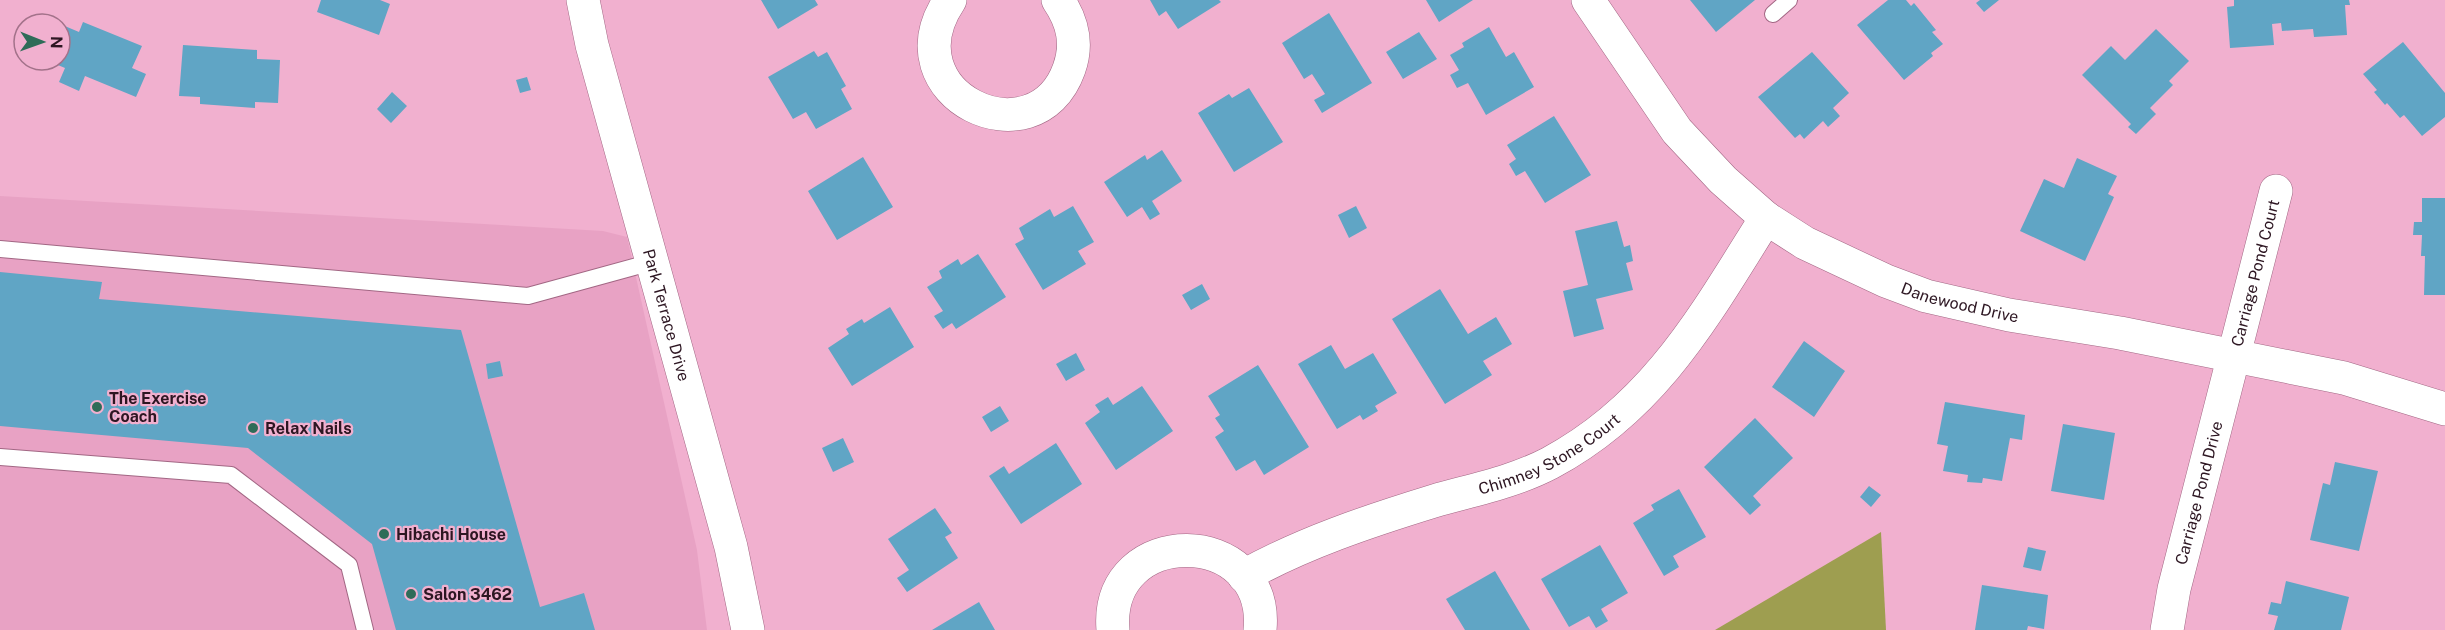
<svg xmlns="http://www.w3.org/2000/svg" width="2445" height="630" font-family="'Public Sans',sans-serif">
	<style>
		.built { fill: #e8a2c4 }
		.green { fill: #9e9e50 }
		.building { fill: #60a5c5 }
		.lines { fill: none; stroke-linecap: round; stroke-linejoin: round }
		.lane-casing { stroke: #a26784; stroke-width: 18 }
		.street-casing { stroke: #a26784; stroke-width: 34 }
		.secondary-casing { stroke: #a26784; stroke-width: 34 }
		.lane { stroke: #fff; stroke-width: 16 }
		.street { stroke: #fff; stroke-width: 33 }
		.secondary { stroke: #fff; stroke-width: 33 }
		.poi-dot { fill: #2f6c58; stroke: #f1b0cf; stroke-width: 2 }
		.labels { text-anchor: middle; stroke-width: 4.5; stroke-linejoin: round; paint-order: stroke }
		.street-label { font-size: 16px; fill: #2d1622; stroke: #f1b0cf }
		.poi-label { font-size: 16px; font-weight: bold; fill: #2d1622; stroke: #f1b0cf; text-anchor: start }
	</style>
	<rect width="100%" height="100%" fill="#f1b0cf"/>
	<path class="built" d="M0 196 603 231 627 237 697 550 707 630H0Z"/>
	<path class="green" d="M1881 532 1886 630H1715Z"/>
	<path class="building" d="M321 0H380L390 4 379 35 317 12Z
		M761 0H815L818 5 778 29Z
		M1150 0H1219L1221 2 1178 29 1166 11 1159 16Z
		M1426 0H1473L1439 22Z
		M1690 0H1755L1716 32Z
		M1888 0H1906L1911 6 1914 3 1936 30 1932 32 1943 44 1931 53 1933 56 1904 80 1857 25Z
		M1980 0H1999L1984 12 1976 3Z
		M2234 0H2349L2350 5H2345L2347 35 2314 37 2313 29 2282 31 2281 23 2272 24 2274 45 2230 48 2227 7 2234 6Z
		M1329 13 1372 83 1322 113 1314 100 1325 94 1312 74 1304 79 1282 43Z
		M83 22 142 46 132 68 146 74 136 97 85 76 79 91 59 82 65 68 46 60H60V24L79 32Z
		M1489 27 1506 57 1514 52 1534 87 1486 115 1468 83 1457 88 1450 75 1459 70 1450 55 1464 47 1462 43Z
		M2156 29 2189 61 2169 81 2173 85 2150 108 2156 114 2136 134 2128 127 2131 124 2082 75 2111 46 2125 60Z
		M1419 32 1437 59 1403 79 1386 52Z
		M2403 42 2445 93V117L2422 136 2404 115 2400 118 2387 103 2385 105 2374 92 2377 90 2363 74Z
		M183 45 257 50V59L280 60 278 103 255 102V108L200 104V97L179 96Z
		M814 51 818 57 827 52 846 86 841 89 852 109 816 129 806 112 793 119 768 77Z
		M1812 52 1849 93 1833 108 1840 116 1828 127 1823 121 1804 139 1800 134 1795 138 1758 97Z
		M527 77 531 90 520 93 516 80Z
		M1249 88 1283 142 1234 172 1198 113 1229 94 1232 98Z
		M392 92 407 106 391 123 377 109Z
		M1554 116 1591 175 1545 203 1525 171 1516 176 1509 164 1516 159 1507 145Z
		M1162 150 1182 181 1152 201 1160 214 1150 220 1142 207 1127 217 1104 182 1145 155 1147 160Z
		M863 157 893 207 837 240 808 191Z
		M2077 158 2117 176 2108 194 2114 197 2085 261 2020 231 2044 179 2064 188Z
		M2422 198H2445V295H2424L2425 256H2421L2422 235H2413L2414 222H2422Z
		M1073 206 1094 242 1078 251 1086 264 1043 290 1015 244 1024 239 1019 228 1050 209 1054 217Z
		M1356 206 1367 228 1349 238 1338 215Z
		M1617 221 1624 247 1630 245 1633 261 1626 263 1633 290 1596 299 1604 329 1574 337 1563 291 1588 285 1575 231Z
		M978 254 1006 297 956 329 952 323 943 329 934 316 943 311 927 287 942 278 939 271 958 259 961 265Z
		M0 272 102 282 99 299 461 330 540 607 584 593 595 630H396L372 544 248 448 0 426Z
		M1202 284 1210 299 1191 310 1182 295Z
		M1440 289 1468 334 1496 317 1512 344 1483 361 1492 375 1445 404 1392 319Z
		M890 307 914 347 852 386 828 348 849 334 846 329 862 319 864 323Z
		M1804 341 1845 371 1814 417 1772 387Z
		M1331 345 1345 369 1373 353 1397 393 1375 406 1378 411 1363 420 1360 415 1337 429 1298 364Z
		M1076 353 1085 370 1066 381 1056 364Z
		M500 361 503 376 488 379 486 364Z
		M1258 365 1309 447 1264 475 1255 460 1236 471 1215 437 1224 431 1215 418 1220 415 1208 396Z
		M1142 386 1173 431 1116 470 1085 423 1100 412 1095 405 1108 397 1113 405Z
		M1945 402 2025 415 2022 440 2010 438 2002 481 1983 478 1982 483 1967 482 1968 475 1943 471 1948 446 1937 444Z
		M1000 406 1009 421 991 432 982 417Z
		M1755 418 1793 458 1753 496 1761 505 1750 515 1704 467Z
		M2063 424 2115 433 2104 500 2051 491Z
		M843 438 854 462 833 472 822 448Z
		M1056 443 1082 484 1021 524 989 476 1004 466 1009 474Z
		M2335 462 2378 471 2359 551 2310 540 2323 483 2330 485Z
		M1869 486 1881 495 1871 507 1860 497Z
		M1679 489 1706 537 1673 556 1679 567 1664 576 1633 523 1654 510 1651 505Z
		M935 508 952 533 945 537 958 558 907 592 897 578 909 570 888 539Z
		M1600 545 1628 593 1601 609 1608 621 1596 628 1589 616 1569 627 1541 579Z
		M2028 547 2046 551 2041 571 2023 567Z
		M1495 571 1530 630H1465L1446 599Z
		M2286 581 2349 597 2341 630H2274L2278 616 2268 614 2271 602 2281 604Z
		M1982 585 2048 595 2044 629 2028 626 2027 630H1975Z
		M979 602 995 630H932Z"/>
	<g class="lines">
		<defs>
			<path id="lane" d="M1773 14 1789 0
				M0 249 528 296 652 262
				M0 457 231 475 349 565 365 630"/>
			<g id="street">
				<path d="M950 0C886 95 1035 164 1069 69 1078 44 1073 22 1058 0"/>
				<path id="s1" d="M1588 0 1677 131 1723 180 1766 218 1805 243 1886 281 1926 296 2009 315 2120 333 2344 378 2445 409"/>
				<path id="s2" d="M1244 576C1303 543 1369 521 1434 501 1472 490 1514 482 1550 463 1655 407 1705 315 1766 218"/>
				<path d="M1113 630C1104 523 1270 525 1260 630"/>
				<path id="s3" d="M2167 630 2174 589 2276 191"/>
			</g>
			<g id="secondary">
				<path id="s4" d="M583 0 592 45 731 547 748 630"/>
			</g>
		</defs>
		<use href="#lane" class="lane-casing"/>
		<use href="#street" class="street-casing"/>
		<use href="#secondary" class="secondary-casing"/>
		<use href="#lane" class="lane"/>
		<use href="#street" class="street"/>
		<use href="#secondary" class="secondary"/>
	</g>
	<g class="poi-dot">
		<circle cx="97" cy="407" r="6"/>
		<circle cx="253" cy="428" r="6"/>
		<circle cx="384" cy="534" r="6"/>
		<circle cx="411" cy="594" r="6"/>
	</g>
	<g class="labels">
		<g class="street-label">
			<text dy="6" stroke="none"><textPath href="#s3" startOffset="368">Carriage Pond Court</textPath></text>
			<text dy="6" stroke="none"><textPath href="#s1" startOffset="496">Danewood Drive</textPath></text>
			<text dy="6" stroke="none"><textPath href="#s4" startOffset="326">Park Terrace Drive</textPath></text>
			<text dy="6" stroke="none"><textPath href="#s2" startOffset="330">Chimney Stone Court</textPath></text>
			<text dy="6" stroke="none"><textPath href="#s3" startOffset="141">Carriage Pond Drive</textPath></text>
		</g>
		<g class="poi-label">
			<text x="109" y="404">The Exercise<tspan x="109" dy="18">Coach</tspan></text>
			<text x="265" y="434">Relax Nails</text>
			<text x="396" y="540">Hibachi House</text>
			<text x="423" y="600">Salon 3462</text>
		</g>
	</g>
	<g transform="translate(42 42) rotate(91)"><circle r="28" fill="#f1b0cf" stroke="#a3728a" stroke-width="1.5"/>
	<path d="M0-4.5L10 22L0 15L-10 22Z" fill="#2f6c58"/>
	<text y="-9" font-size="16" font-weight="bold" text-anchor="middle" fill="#2d1622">N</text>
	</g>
</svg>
